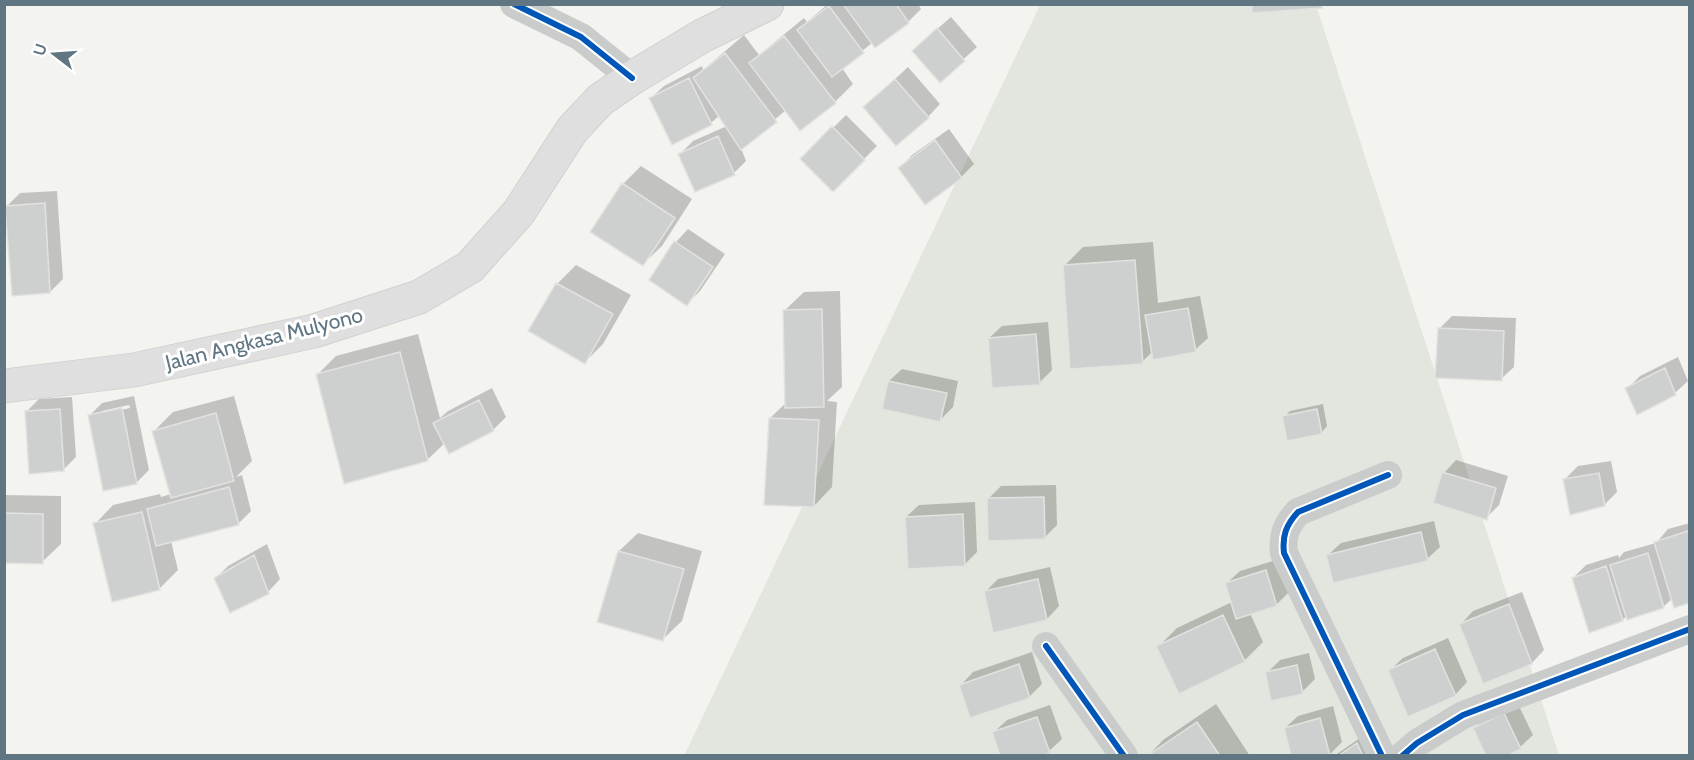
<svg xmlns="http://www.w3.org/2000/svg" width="1694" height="760" font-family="Cabin,sans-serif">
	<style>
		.green { fill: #e2e6de }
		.shadow { fill: #0003; fill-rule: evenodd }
		.building { fill: #ced0cf; stroke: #e2e2e0; stroke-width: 1.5 }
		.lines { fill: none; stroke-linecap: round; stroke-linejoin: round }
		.major-casing { stroke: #d0d1d0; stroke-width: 35 }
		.minor { stroke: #cacccc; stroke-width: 28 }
		.major { stroke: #dfdfe0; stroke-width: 33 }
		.cycleway-casing { stroke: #fff; stroke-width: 10 }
		.cycleway { stroke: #0057b8; stroke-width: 6 }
		.labels { text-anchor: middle; stroke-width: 6; stroke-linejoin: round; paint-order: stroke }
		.street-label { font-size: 21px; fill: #607683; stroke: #fff }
	</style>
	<rect width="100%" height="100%" fill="#f3f3f0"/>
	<path class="green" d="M1040 5H1316L1559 755 684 756Z"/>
	<path class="shadow" d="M828 4H918L921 9 908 22 876 46 873 42 842 68 853 84 835 102 786 110 741 148 746 161 734 173 680 154 693 141 727 126 720 115 711 123 651 98 664 86 702 66 703 70 744 35 759 55 804 18 807 22Z
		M951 17 977 47 940 80 927 38Z
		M908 67 940 104 928 117 865 107Z
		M846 115 877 146 833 190 802 159Z
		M949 129 974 164 961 177 900 168 912 155Z
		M641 166 692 199 662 246 643 264 623 184Z
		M57 191 63 279 50 292 7 206 20 193Z
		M688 229 725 254 700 291 687 304 651 279 676 242Z
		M1153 242 1158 303 1200 296 1208 338 1195 350 1153 351 1142 362 1064 266 1083 247Z
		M576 265 631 295 603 344 585 362 557 284Z
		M840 291 842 387 827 401 837 402 832 487 814 506 770 418 787 402 785 310 804 292Z
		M1452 316 1516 318 1514 367 1501 379 1439 329Z
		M1048 322 1052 370 1039 383 989 338 1002 326Z
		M418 334 440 418 448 411 492 388 506 417 493 430 445 443 427 460 318 374 336 356Z
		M1678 357 1688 381 1675 393 1637 413 1627 389 1640 376Z
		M902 369 958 381 953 407 940 420 889 381Z
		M134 396 149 470 136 483 89 416 102 403ZM129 405 130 408 102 414V411Z
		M234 396 252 461 236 477 242 475 251 511 238 524 171 541 178 570 159 589 95 524 113 505 160 494 161 497 171 494 154 431 173 412Z
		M72 397 76 457 63 470 26 412 39 399Z
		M1323 404 1327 426 1321 433 1284 417 1290 411Z
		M1456 460 1508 476 1499 505 1486 518 1444 473Z
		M1611 461 1617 492 1604 505 1565 479 1578 466Z
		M1056 485 1057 525 1044 538 988 499 1001 486Z
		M4 495 61 496V544L42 562H4Z
		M975 502 977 552 964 565 906 517 919 505Z
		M1434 521 1440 547 1427 559 1328 555 1341 543Z
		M1690 523V601L1673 598 1663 607 1627 616 1622 620 1573 578 1586 565 1618 555 1619 558 1624 552 1656 543 1668 529Z
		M638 533 702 551 682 621 663 639 619 551Z
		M267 544 280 579 268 592 215 579 228 566Z
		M1279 559 1289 592 1276 605 1250 613 1263 642 1244 661 1158 647 1177 628 1232 602 1227 583 1240 571Z
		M1050 567 1059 606 1047 619 985 592 998 579Z
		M1522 592 1544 650 1532 663 1461 624 1473 611Z
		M1448 638 1467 682 1455 695 1390 670 1403 658Z
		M1032 652 1042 684 1029 697 961 685 973 672Z
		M1309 653 1315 679 1302 692 1267 673 1280 660Z
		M1517 702 1533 735 1520 747 1475 728 1487 716Z
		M1216 704 1250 756H1148L1163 740Z
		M1050 705 1062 739 1049 751 994 732 1007 720Z
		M1333 706 1342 742 1329 755 1285 728 1298 716Z
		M1370 731 1382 756H1334Z"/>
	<path class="building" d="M843 4H896L909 23 875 48Z
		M1252 4H1321L1322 8 1252 13Z
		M829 6 864 53 832 77 797 30Z
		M937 28 965 61 940 83 912 51Z
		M784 36 836 103 800 131 749 63Z
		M725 53 777 122 741 150 693 78Z
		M689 78 712 125 672 145 649 98Z
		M895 79 929 118 896 146 863 107Z
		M832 126 865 160 833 192 800 159Z
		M718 136 735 175 695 192 678 154Z
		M935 140 962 178 925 205 898 168Z
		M622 183 675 218 643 266 590 232Z
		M45 203 50 293 12 296 5 206Z
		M674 241 713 267 687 306 649 280Z
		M1135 260 1143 364 1070 369 1063 265Z
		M556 283 613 314 585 364 528 331Z
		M1188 308 1196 352 1153 360 1145 315Z
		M822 309 824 407 785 408 783 310Z
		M1438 328 1504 331 1502 381 1435 378Z
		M1036 334 1040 385 992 388 988 338Z
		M400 352 428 461 344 484 316 374Z
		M1665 368 1676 395 1637 415 1625 388Z
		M888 381 947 393 940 422 882 409Z
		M479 400 494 431 449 454 433 423Z
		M122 408 137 484 103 491 88 415Z
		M60 409 64 471 29 474 25 411Z
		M1317 409 1322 434 1287 441 1282 416Z
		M216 413 234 481 171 498 152 431Z
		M769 418 819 420 814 507 764 505Z
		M1442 472 1496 488 1487 520 1433 503Z
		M1599 473 1605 506 1570 515 1563 479Z
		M229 487 239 525 156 546 147 509Z
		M1044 497 1045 539 988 541 987 498Z
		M142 512 160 590 112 602 93 523Z
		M4 513 43 514V564L4 563Z
		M963 514 965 566 908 569 905 517Z
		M1688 531 1690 538V603L1674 608 1654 542Z
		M1421 532 1428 561 1333 583 1326 555Z
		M618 551 684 569 663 641 597 622Z
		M1648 553 1664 608 1627 620 1610 565Z
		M254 555 269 594 230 613 214 578Z
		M1606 566 1623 621 1589 633 1572 578Z
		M1266 570 1277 606 1236 619 1225 583Z
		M1038 579 1047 620 993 633 984 591Z
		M1509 604 1532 664 1483 684 1459 624Z
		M1223 615 1245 662 1179 694 1156 646Z
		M1435 649 1456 696 1408 717 1388 670Z
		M1019 664 1030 698 970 718 959 685Z
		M1297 665 1303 694 1271 701 1265 672Z
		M1504 713 1521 749 1507 756H1486L1473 728Z
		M1037 717 1050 753 1042 756H1000L992 732Z
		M1320 718 1330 756H1291L1284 728Z
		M1197 722 1220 756H1147Z
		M1357 743 1363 756H1338Z"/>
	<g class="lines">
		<defs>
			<path id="major" d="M4 386 134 370 314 331 419 297 470 267 519 212 572 130 600 100 632 78 702 36 767 4"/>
		</defs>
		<use href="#major" class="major-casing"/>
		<path class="minor" d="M514 4 581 37 632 78
			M1046 646 1124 756
			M1382 756 1284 553C1282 536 1286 525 1298 512L1388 475
			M1402 756 1417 743 1463 715 1690 629"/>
		<use href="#major" class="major"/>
		<defs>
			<path id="cycleway" d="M514 4 581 37 632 78
				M1046 646 1124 756
				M1382 756 1284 553C1282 536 1286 525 1298 512L1388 475
				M1402 756 1417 743 1463 715 1690 629"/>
		</defs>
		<use href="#cycleway" class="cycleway-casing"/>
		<use href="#cycleway" class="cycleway"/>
	</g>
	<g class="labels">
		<g class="street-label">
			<text transform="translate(264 339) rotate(-14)" y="7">Jalan Angkasa Mulyono</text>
		</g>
	</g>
	<rect width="1694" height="760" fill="none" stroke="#607683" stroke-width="12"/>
	<g transform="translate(54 54) rotate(287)" stroke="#ffffff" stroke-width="4.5" paint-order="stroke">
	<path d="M0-4.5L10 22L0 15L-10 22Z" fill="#607683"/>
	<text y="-9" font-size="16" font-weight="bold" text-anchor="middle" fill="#607683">U</text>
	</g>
</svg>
